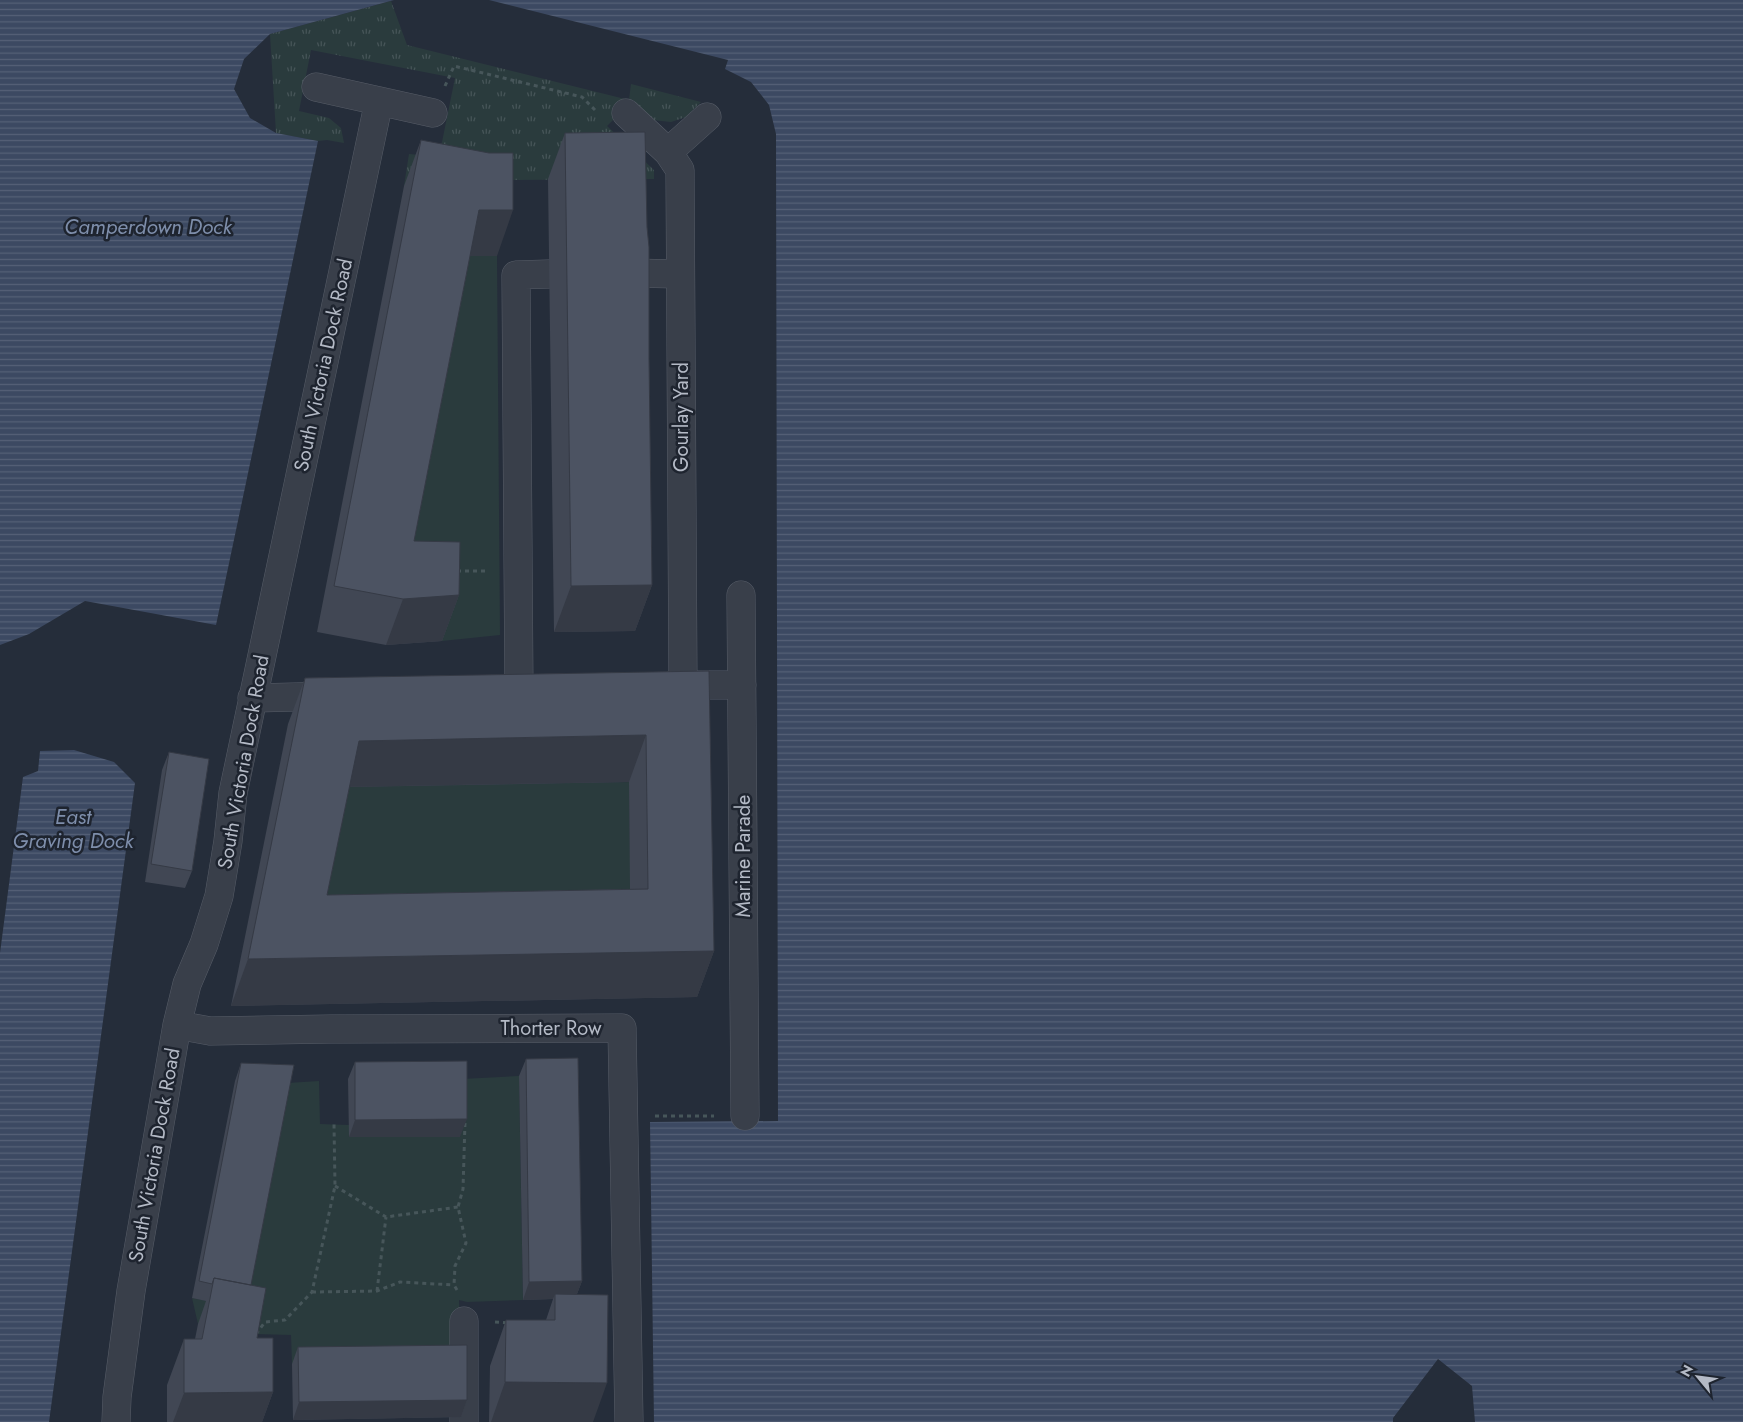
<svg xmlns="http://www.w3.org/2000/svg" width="1743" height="1422" font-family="Jost,sans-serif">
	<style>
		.grass { fill: url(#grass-tufts) }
		.green { fill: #2a3b3d }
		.water { fill: url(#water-rules) }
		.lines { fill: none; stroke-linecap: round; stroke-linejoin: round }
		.minor-casing { stroke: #575d68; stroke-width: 29 }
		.path { stroke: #47565a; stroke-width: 3; stroke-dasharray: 4 4; stroke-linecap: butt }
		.minor { stroke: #393f4a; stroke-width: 28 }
		.wall { fill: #414754; fill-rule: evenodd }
		.shaded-wall { fill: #353a45 }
		.building { fill: #4c5362; stroke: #353a45; fill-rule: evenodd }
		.labels { text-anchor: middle; stroke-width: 5; stroke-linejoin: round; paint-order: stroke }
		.street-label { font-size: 20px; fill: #b4bac6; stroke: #1e242f }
		.water-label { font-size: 21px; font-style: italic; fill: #7e8eab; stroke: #1e242f }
	</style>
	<defs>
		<pattern id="grass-tufts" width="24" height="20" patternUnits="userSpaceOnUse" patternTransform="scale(1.25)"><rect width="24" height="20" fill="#2a3b3d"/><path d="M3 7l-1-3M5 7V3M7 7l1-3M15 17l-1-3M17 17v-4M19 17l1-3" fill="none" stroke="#465558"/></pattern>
		<pattern id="water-rules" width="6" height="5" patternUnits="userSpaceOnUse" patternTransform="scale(1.25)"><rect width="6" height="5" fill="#3c4962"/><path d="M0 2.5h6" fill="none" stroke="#566177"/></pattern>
	</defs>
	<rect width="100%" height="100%" fill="#252d3a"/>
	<path class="grass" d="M391 1 407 45 629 100 631 84 701 102 686 117 671 122 653 120 633 100 607 126 654 170V179L497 180 473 199 404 186 409 154 439 157 455 78 311 50 299 111 329 118 341 128 344 143 327 140 318 141 276 133 270 34Z"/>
	<path class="green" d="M462 256H497L500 635 442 641 397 588Z
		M629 782 631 935 310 941 342 787Z
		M519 1076 523 1300 467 1302 459 1300 461 1362 292 1364 291 1335 250 1334 198 1324 192 1298 243 1308 287 1083 319 1081 320 1124 349 1125V1137H460L461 1079Z"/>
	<path class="water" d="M0 0H394L270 34 244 59 234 89 250 118 276 133 318 141 216 625 85 601 29 634 0 645Z
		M489 0H1743V1422H1475L1472 1386 1438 1359 1393 1418V1422H654L650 1122 778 1121 776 134 769 105 751 82 725 69 728 60Z
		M74 750 114 762 135 783 49 1422H0V953L23 777 38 771 40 751Z"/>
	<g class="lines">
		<defs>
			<path id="minor" d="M316 87 433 113
				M626 113 668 152 680 170 683 685
				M668 152 707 117
				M630 273 680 274
				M741 595 745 1116
				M673 685H742
				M519 692 516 275 549 274
				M252 698 336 696
				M177 1025 210 1031 331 1029 622 1028 629 1422
				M116 1422 117 1397 131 1291 177 1025 187 984 204 944 219 896 228 841 233 793 379 101
				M464 1422V1321"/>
		</defs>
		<use href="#minor" class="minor-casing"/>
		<path class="path" d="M445 86 454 66 582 97 595 110
			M457 571H488
			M655 1116H714
			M335 1186 386 1217 458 1207
			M457 1290 454 1285 455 1266 466 1243 458 1207 463 1189 465 1122
			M377 1291 386 1217
			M312 1292 377 1291 400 1282 454 1285
			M495 1322 509 1323
			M256 1334 265 1322 285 1320 312 1292 335 1186 334 1124"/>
		<use href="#minor" class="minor"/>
	</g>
	<path class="wall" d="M565 133 649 358 652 585 635 631 554 632 548 179Z
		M421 140 497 256H470L414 541 459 595 442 641 386 645 317 632 404 186Z
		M709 671 714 951 697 997 231 1006 288 724 305 678ZM629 782 630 889 327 895 349 787Z
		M169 752 192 871 185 888 145 882 162 770Z
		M526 1059 582 1281 577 1294 593 1422H489L490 1366 506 1320H546L553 1299 523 1300 519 1076Z
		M355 1062 460 1137H349L348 1079Z
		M241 1063 251 1285 257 1338 273 1392 262 1422H167V1385L184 1339H195L198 1324 206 1301 192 1298 235 1081Z
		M298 1347 467 1400 461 1417 293 1420 292 1364Z"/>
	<path class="shaded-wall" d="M479 210H513L497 256H462Z
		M652 585 635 631 554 632 571 586Z
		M459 595 442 641 386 645 403 599Z
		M646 735 629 782 342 787 359 741Z
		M714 951 697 997 231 1006 248 959Z
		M467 1119 460 1137H349L355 1120Z
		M582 1281 575 1299 555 1294 553 1299 523 1300 529 1282Z
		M505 1382 607 1383 593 1422H491Z
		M273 1392 262 1422H173L184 1393Z
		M467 1400 461 1417 293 1420 299 1402Z"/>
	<path class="building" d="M645 132 647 227 649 247V358L652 585 571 586 565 133Z
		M421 140 489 153H513V210H479L414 541 460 542 459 595 403 599 334 586Z
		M709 671 714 951 248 959 305 678ZM646 735 648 889 327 895 359 741Z
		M169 752 209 759 192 871 151 864Z
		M578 1058 582 1281 529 1282 526 1059Z
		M467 1061V1119L355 1120V1062Z
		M241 1063 294 1065 251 1285 214 1278 212 1284 199 1281Z
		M214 1278 266 1288 257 1338H273V1392L184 1393V1339H202Z
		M555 1294 608 1295 607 1383 505 1382 506 1320H555Z
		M467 1345V1400L299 1402 298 1347Z"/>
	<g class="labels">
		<g class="street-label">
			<text transform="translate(323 365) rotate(-78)" y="7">South Victoria Dock Road</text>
			<text transform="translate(681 417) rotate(-90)" y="7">Gourlay Yard</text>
			<text transform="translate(243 762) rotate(-80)" y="7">South Victoria Dock Road</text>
			<text transform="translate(743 856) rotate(-90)" y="7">Marine Parade</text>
			<text x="551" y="1035">Thorter Row</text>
			<text transform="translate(154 1155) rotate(-80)" y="7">South Victoria Dock Road</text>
		</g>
		<g class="water-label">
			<text x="148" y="234">Camperdown Dock</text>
			<text x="73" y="824">East<tspan x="73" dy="24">Graving Dock</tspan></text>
		</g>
	</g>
	<g transform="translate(1698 1377) rotate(299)" stroke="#1e242f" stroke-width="4" paint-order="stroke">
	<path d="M0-4L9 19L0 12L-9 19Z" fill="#b4bac6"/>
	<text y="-8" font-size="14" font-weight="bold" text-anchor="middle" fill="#b4bac6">N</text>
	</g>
</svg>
